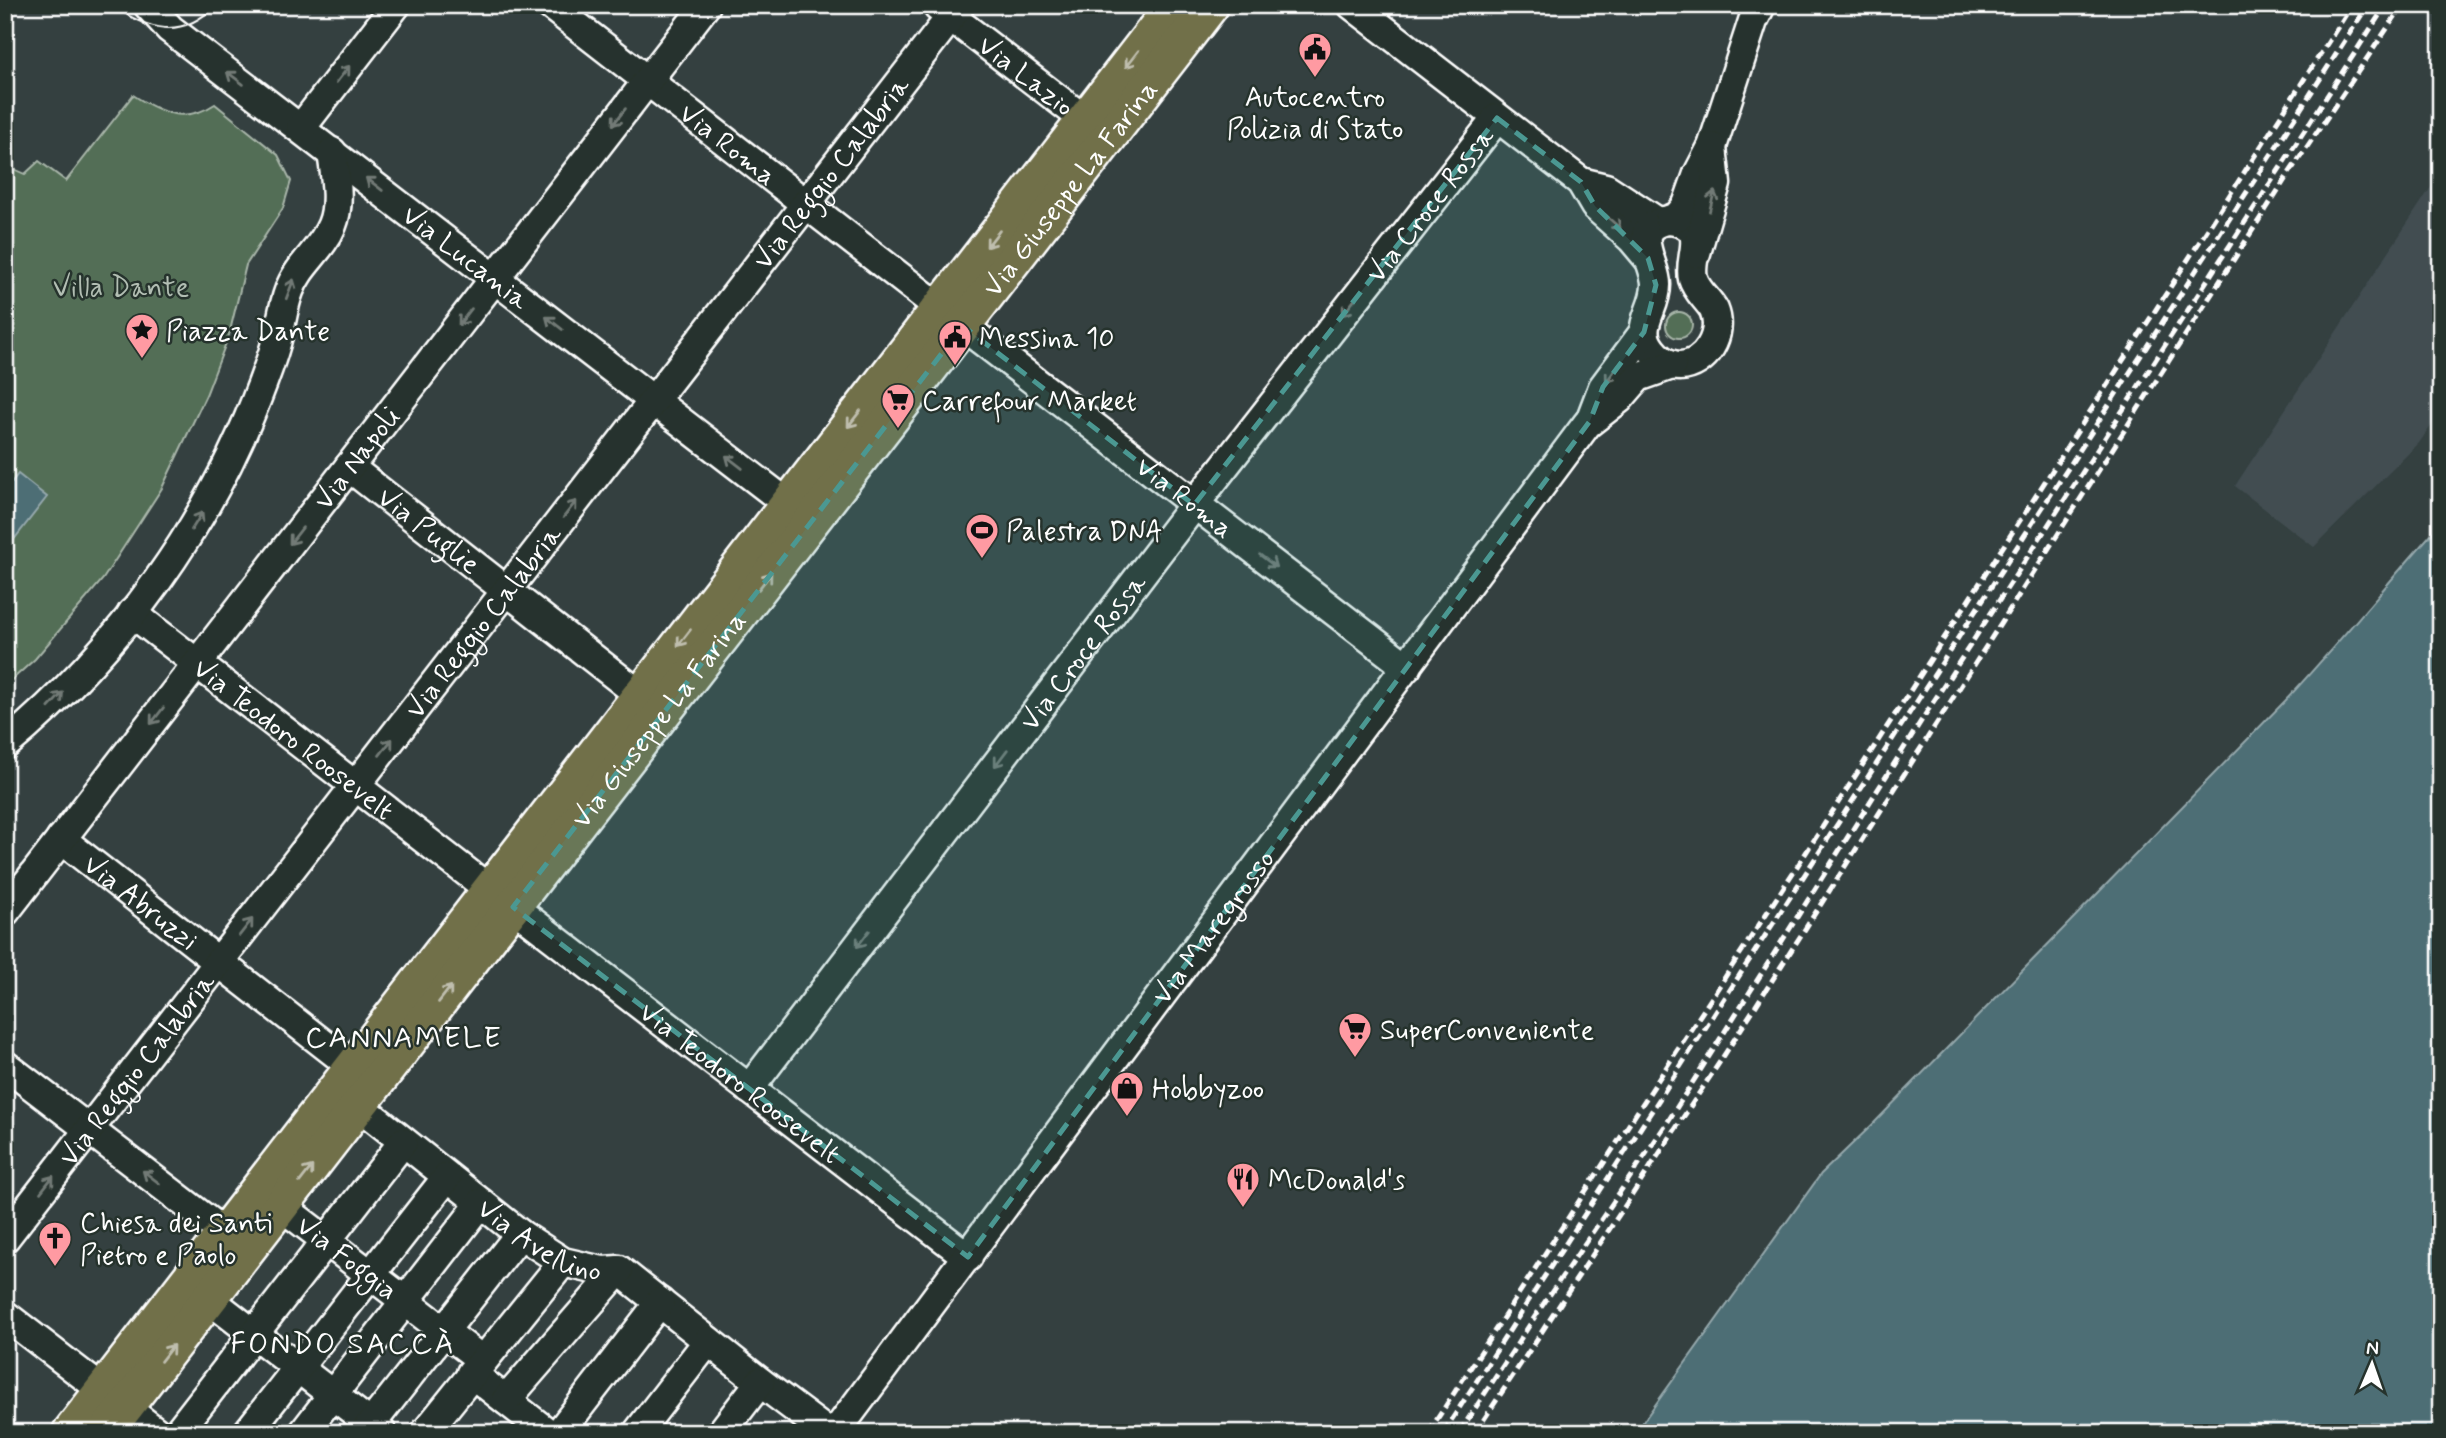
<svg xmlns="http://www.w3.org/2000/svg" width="2446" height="1438" font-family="Mynerve,sans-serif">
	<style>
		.built { fill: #424d51 }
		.green { fill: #536e56; stroke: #a9b6aa; stroke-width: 2 }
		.water { fill: #4e6e75; stroke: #95a8ac; stroke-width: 2 }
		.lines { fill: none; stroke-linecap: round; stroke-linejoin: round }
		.minor-casing { stroke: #fff; stroke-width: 33 }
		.major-casing { stroke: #fff; stroke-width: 40 }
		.minor { stroke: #26332d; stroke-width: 28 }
		.major { stroke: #716f4a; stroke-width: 35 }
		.tram { stroke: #fff; stroke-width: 2 }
		.rail { stroke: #fff; stroke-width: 5; stroke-dasharray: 10 5; stroke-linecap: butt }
		.oneway { stroke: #bfbeae }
		.oneway2 { stroke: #727a76 }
		.marked { fill: #4b9892; fill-opacity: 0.2; stroke: #4b9892; stroke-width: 5; stroke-dasharray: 14 9; stroke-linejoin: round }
		.labels { text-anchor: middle; stroke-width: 5; stroke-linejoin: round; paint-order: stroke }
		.street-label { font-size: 28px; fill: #fff; stroke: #26332d }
		.poi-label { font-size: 28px; fill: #fff; stroke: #26332d; text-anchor: start }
		.park-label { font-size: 28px; fill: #b2beb3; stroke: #26332d }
		.neighbourhood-label { font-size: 30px; letter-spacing: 2px; fill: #fff; stroke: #26332d }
	</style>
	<rect width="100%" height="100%" fill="#344040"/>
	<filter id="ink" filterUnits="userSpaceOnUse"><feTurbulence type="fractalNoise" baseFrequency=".0143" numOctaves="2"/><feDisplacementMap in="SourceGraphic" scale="14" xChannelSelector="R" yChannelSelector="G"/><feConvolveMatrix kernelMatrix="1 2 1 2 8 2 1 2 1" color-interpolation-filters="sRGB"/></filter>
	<g filter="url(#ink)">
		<path class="built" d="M2441 172V412L2419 443 2314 547 2235 486Z"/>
		<path class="green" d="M133 95C161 113 185 124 215 104L278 155 291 181 283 208 246 265 229 335 206 395 162 488 103 579 35 659 5 686V165L25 174 39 161 66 181Z
			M1666 325a13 13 0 1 1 26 0a13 13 0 1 1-26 0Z"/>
		<path class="water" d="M18 474 47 497 5 551V491Z
			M2441 523V1433H1635L1821 1174 1874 1123 2285 701C2339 643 2388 582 2441 523Z"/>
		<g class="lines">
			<defs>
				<g id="minor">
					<path id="s1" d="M148 5 170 29 788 504"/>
					<path id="s2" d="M550 5 940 308"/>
					<path d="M1352 5 1581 182 1595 206 1632 239 1648 258"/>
					<path id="s3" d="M938 7 1085 120"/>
					<path d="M301 128 396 5"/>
					<path d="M1581 182 1606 188 1658 222"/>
					<path d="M1669 220C1713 226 1687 256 1693 279 1697 292 1708 299 1714 310 1724 334 1706 365 1680 366 1671 366 1662 361 1656 355 1630 328 1656 313 1656 285 1657 264 1625 226 1669 220Z"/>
					<path d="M1669 220 1678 216 1687 205 1698 174 1712 147 1753 21 1761 5"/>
					<path d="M1696 253 1716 184 1712 147"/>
					<path id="s4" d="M963 326 1407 667"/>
					<path d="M1590 421 1603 387 1644 332"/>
					<path id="s5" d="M349 467 640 695"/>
					<path id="s6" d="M132 613 490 890"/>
					<path d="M5 745C120 649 211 523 263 382 269 366 275 349 279 332 282 318 284 304 289 291 298 265 322 250 332 225 341 203 335 175 332 152"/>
					<path id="s7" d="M61 839 353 1067"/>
					<path id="s8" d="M513 907 968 1257"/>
					<path id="s9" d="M5 912 706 5"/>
					<path d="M5 1065 224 1233"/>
					<path id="s10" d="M749 1089 1194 505 1497 118"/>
					<path id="s11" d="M358 1105 520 1234 563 1262 602 1271 619 1270 760 1382 828 1433"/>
					<path id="s12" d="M281 1206 482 1360"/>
					<path id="s13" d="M5 1238 960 5"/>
					<path d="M209 1299 382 1433"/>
					<path d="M5 1315 158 1433"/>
					<path d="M471 1373 548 1433"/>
					<path d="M506 1400 619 1270"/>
					<path d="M177 1433 403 1142"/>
					<path d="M247 1433 447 1177"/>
					<path d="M303 1433 481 1203"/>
					<path d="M364 1433 520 1234"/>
					<path d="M425 1433 563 1262"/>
					<path d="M559 1433 660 1302"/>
					<path d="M637 1433 708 1341"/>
					<path d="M721 1433 760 1382"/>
					<path id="s14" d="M835 1433 1587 424 1619 399 1638 377 1672 365"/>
				</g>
				<g id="major">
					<path d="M70 1433 1174 5"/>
					<path id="s15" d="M105 1433 1211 5"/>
				</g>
			</defs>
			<use href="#minor" class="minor-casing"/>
			<use href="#major" class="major-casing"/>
			<use href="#minor" class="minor"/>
			<use href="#major" class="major"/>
			<path class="tram" d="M112 5C149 31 181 40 216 5"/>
			<path class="rail" d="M1428 1433 1798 865 2352 5
				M1443 1433 2368 5
				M1459 1433 1540 1309 1665 1126 1930 707 2386 5
				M1475 1433 1723 1057 2286 178 2403 5"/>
		</g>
		<defs><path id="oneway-shaft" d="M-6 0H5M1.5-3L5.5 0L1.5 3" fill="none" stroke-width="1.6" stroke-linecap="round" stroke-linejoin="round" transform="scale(1.75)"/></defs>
		<g class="oneway">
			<use href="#oneway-shaft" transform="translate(1132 59) rotate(128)"/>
			<use href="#oneway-shaft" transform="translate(993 239) rotate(128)"/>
			<use href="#oneway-shaft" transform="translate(854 419) rotate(128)"/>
			<use href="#oneway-shaft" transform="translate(765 581) rotate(-52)"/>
			<use href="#oneway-shaft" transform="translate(684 638) rotate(128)"/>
			<use href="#oneway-shaft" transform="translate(445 994) rotate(-52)"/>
			<use href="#oneway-shaft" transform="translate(306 1174) rotate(-52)"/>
			<use href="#oneway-shaft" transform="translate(167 1353) rotate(-52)"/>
		</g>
		<g class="oneway2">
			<use href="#oneway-shaft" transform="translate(343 74) rotate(-52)"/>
			<use href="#oneway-shaft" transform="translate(235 78) rotate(-143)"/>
			<use href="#oneway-shaft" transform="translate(619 117) rotate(128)"/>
			<use href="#oneway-shaft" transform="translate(374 184) rotate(-142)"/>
			<use href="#oneway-shaft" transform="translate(1712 201) rotate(-76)"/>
			<use href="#oneway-shaft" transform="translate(1613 222) rotate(42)"/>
			<use href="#oneway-shaft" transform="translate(290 289) rotate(-69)"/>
			<use href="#oneway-shaft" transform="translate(1349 307) rotate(128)"/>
			<use href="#oneway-shaft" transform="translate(465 317) rotate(128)"/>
			<use href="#oneway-shaft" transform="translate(554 323) rotate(-142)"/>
			<use href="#oneway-shaft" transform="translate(1612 374) rotate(126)"/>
			<use href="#oneway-shaft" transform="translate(734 462) rotate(-142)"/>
			<use href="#oneway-shaft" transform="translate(570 509) rotate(-52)"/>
			<use href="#oneway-shaft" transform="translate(197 521) rotate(-58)"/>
			<use href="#oneway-shaft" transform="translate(296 536) rotate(128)"/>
			<use href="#oneway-shaft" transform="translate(1268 561) rotate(37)"/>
			<use href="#oneway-shaft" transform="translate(56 700) rotate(-47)"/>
			<use href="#oneway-shaft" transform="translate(157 716) rotate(128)"/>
			<use href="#oneway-shaft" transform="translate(386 747) rotate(-52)"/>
			<use href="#oneway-shaft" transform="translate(1001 758) rotate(127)"/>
			<use href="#oneway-shaft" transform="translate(246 927) rotate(-52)"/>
			<use href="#oneway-shaft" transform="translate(863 939) rotate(127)"/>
			<use href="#oneway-shaft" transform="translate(151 1177) rotate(-143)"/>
			<use href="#oneway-shaft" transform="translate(47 1184) rotate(-52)"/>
		</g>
	</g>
	<path class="marked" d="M1497 118 1581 182 1595 206 1648 258 1656 285 1644 332 1603 387 1590 421 968 1257 513 907 963 326 1194 505Z"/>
	<defs>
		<symbol id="civic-pin" viewBox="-11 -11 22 30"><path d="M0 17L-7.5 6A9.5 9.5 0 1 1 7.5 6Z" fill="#ff9aa2" stroke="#26332d"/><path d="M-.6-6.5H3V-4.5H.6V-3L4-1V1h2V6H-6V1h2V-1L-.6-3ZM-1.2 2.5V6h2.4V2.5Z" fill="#111"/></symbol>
		<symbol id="sight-pin" viewBox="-11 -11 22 30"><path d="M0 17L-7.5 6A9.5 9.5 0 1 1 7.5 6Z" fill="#ff9aa2" stroke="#26332d"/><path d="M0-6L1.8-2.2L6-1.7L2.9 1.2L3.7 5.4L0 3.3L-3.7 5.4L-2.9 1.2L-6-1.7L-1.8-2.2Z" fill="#111"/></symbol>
		<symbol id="supermarket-pin" viewBox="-11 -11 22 30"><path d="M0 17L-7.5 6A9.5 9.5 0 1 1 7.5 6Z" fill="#ff9aa2" stroke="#26332d"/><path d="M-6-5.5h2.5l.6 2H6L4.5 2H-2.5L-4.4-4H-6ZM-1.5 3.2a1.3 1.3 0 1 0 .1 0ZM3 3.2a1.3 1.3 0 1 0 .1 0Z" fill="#111"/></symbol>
		<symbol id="stadium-pin" viewBox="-11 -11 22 30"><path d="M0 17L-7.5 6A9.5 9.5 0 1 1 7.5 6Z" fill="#ff9aa2" stroke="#26332d"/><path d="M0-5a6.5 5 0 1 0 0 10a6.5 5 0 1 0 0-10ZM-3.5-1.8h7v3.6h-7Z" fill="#111"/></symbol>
		<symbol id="shop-pin" viewBox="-11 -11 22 30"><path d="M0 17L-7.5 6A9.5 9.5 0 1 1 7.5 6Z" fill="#ff9aa2" stroke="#26332d"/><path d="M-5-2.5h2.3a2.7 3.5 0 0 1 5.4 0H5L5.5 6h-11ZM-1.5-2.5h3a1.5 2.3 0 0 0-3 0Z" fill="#111"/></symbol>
		<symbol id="restaurant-pin" viewBox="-11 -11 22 30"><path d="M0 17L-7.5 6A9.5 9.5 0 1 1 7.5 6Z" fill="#ff9aa2" stroke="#26332d"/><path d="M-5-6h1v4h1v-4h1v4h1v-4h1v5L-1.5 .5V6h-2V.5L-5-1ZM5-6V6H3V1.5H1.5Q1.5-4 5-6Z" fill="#111"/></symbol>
		<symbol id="church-pin" viewBox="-11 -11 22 30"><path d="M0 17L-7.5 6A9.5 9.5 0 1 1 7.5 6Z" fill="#ff9aa2" stroke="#26332d"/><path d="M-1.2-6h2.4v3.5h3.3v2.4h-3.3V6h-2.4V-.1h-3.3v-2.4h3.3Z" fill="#111"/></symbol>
	</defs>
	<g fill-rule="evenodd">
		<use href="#civic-pin" x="1296" y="30" width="38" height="52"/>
		<use href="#sight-pin" x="123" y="311" width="38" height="52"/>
		<use href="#civic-pin" x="936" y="318" width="38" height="52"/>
		<use href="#supermarket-pin" x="879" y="381" width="38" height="52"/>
		<use href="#stadium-pin" x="963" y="511" width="38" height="52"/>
		<use href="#supermarket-pin" x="1336" y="1010" width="38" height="52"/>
		<use href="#shop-pin" x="1108" y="1069" width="38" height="52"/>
		<use href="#restaurant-pin" x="1224" y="1160" width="38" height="52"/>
		<use href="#church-pin" x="36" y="1219" width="38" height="52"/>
	</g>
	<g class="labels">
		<g class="street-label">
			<text dy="10" stroke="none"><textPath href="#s3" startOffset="112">Via Lazio</textPath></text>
			<text dy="10" stroke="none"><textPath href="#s2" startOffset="226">Via Roma</textPath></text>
			<text dy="10" stroke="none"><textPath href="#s13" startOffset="1348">Via Reggio Calabria</textPath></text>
			<text dy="10" stroke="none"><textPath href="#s15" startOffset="1575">Via Giuseppe La Farina</textPath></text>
			<text dy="10" stroke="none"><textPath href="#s10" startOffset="1116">Via Croce Rossa</textPath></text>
			<text dy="10" stroke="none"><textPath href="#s1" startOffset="406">Via Lucania</textPath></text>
			<text dy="10" stroke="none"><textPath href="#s9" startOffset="574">Via Napoli</textPath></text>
			<text dy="10" stroke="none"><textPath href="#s4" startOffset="280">Via Roma</textPath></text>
			<text dy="10" stroke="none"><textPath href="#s5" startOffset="102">Via Puglie</textPath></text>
			<text dy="10" stroke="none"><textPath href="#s13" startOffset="780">Via Reggio Calabria</textPath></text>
			<text dy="10" stroke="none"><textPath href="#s10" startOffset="550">Via Croce Rossa</textPath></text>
			<text dy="10" stroke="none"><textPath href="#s15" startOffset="903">Via Giuseppe La Farina</textPath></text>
			<text dy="10" stroke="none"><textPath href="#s6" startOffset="205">Via Teodoro Roosevelt</textPath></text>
			<text dy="10" stroke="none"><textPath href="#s7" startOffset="102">Via Abruzzi</textPath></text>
			<text dy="10" stroke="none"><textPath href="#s14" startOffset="632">Via Maregrosso</textPath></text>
			<text dy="10" stroke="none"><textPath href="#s13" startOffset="214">Via Reggio Calabria</textPath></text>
			<text dy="10" stroke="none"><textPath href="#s8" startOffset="287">Via Teodoro Roosevelt</textPath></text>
			<text dy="10" stroke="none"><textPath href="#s11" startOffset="228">Via Avellino</textPath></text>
			<text dy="10" stroke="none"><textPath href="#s12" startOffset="84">Via Foggia</textPath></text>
		</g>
		<g class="poi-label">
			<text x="1315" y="106" text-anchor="middle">Autocentro<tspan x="1315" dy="32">Polizia di Stato</tspan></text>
			<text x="166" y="340">Piazza Dante</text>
			<text x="979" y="347">Messina 10</text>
			<text x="922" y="410">Carrefour Market</text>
			<text x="1006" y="540">Palestra DNA</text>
			<text x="1380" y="1039">SuperConveniente</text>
			<text x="1152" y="1098">Hobbyzoo</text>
			<text x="1268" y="1189">McDonald's</text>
			<text x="80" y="1232">Chiesa dei Santi<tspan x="80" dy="32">Pietro e Paolo</tspan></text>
		</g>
		<g class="park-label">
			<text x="121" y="296">Villa Dante</text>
		</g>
		<g class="neighbourhood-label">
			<text x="404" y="1047">CANNAMELE</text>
			<text x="343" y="1353">FONDO SACCÀ</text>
		</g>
	</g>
	<rect width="2446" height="1438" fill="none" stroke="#26332d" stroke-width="28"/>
	<rect x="14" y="14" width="2418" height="1410" fill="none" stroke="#fff" stroke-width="2.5" filter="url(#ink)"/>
	<g transform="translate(2372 1364) rotate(2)" stroke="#26332d" stroke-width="5" paint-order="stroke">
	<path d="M0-5L12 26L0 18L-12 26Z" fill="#ffffff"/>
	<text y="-10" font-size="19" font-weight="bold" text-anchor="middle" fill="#ffffff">N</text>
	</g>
</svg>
